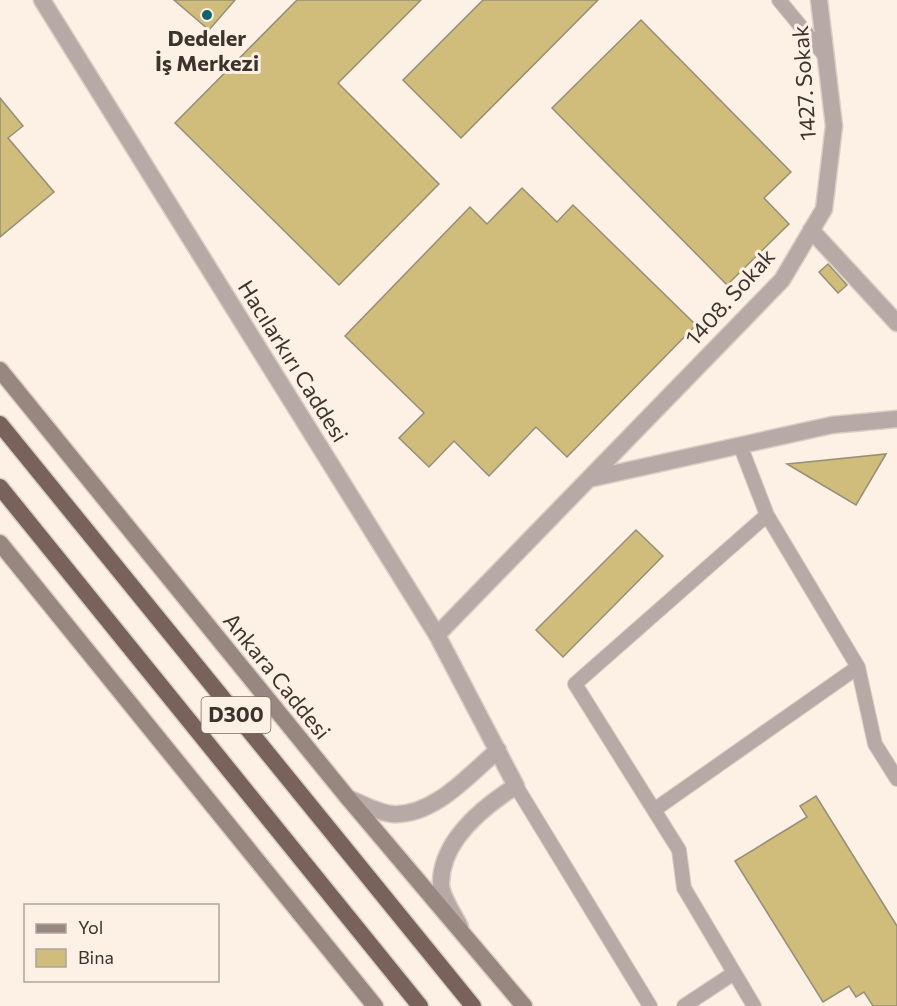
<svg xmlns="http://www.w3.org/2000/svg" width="897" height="1006" font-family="Commissioner,sans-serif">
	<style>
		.building { fill: #d0bc7b; stroke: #968f77; stroke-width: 1.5 }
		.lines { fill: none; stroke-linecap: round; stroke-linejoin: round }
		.service-casing { stroke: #dacec4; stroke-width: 16 }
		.minor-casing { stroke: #dacec4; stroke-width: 19 }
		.tertiary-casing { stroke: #dacec4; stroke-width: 19 }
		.secondary-casing { stroke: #dacec4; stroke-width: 19 }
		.trunk-casing { stroke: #dacec4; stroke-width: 19 }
		.service { stroke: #b6a9a6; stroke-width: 14 }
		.minor { stroke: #b6a9a6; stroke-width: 16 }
		.tertiary { stroke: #b6a9a6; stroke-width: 16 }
		.secondary { stroke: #988681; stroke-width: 16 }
		.trunk { stroke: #7a625c; stroke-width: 16 }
		.poi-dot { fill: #15616d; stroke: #fdf0e5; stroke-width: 2 }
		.labels { text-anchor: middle; stroke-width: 6; stroke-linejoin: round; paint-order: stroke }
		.shield { fill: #fdf0e5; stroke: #756c64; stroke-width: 1.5 }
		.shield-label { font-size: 21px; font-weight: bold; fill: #3b332c }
		.poi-label { font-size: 22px; font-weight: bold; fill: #3b332c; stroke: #fdf0e5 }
		.street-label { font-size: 22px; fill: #3b332c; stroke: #fdf0e5 }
	</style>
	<rect width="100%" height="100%" fill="#fdf0e5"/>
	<path class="building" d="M174 0H235L209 30Z
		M297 0H421L338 83 439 184 339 285 175 123Z
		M483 0H598L461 138 403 80Z
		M641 20 791 172 764 198 789 224 727 285 552 108Z
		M0 98 23 126 8 138 54 192 0 237Z
		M522 188 557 222 573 205 696 325 567 457 536 427 489 476 454 441 429 467 399 438 424 413 345 336 470 207 487 224Z
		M828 264 847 285 838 293 819 272Z
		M886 454 856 505 787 464Z
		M636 530 663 556 563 657 536 630Z
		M816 796 897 926V1006H873L864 992 856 997 849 986 823 1002 735 861 807 817 800 806Z"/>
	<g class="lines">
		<defs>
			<path id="service" d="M779 0 826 57
				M740 445 767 515
				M516 786 650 1006
				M654 810 858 667
				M684 1006 734 973
				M754 1006 684 888 679 850 575 684 767 515 858 667 875 744 897 779"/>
			<path id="minor" d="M811 230 897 323
				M589 479 832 425 897 419
				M437 635 782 280 824 209 834 126 819 0"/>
			<path id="tertiary" d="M42 0 437 635 516 786C483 807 440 841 441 885 442 898 455 916 460 927
				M348 798C361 803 378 813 392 814 433 817 469 775 498 750"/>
			<path id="secondary" d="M0 370 348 798 524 1006
				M0 543 375 1006"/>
			<path id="trunk" d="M0 424 473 1006
				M0 487 420 1006"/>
		</defs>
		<use href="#service" class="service-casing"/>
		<use href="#minor" class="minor-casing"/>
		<use href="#tertiary" class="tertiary-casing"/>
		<use href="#secondary" class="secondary-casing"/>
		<use href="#trunk" class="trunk-casing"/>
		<use href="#service" class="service"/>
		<use href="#minor" class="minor"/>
		<use href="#tertiary" class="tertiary"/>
		<use href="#secondary" class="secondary"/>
		<use href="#trunk" class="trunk"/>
	</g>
	<circle class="poi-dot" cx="207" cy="15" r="6"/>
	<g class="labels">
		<rect class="shield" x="201.5" y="697" width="69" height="36" rx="4.5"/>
		<g class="shield-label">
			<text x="236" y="722">D300</text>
		</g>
		<g class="poi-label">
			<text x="207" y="46">Dedeler<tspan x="207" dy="25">İş Merkezi</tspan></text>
		</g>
		<g class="street-label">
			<text transform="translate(804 83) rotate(-94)" y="8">1427. Sokak</text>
			<text transform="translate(730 297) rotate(-48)" y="8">1408. Sokak</text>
			<text transform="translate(293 361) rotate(58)" y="8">Hacılarkırı Caddesi</text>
			<text transform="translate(277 676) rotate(51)" y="8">Ankara Caddesi</text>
		</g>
	</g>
	<rect x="24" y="904" width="195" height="78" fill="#fdf0e5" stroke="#afa49b" stroke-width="1.5"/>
	<rect x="36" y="924" width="30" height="9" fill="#988681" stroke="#afa49b" stroke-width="1.5"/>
	<text x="78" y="934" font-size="18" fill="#3b332c">Yol</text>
	<rect x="36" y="949" width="30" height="18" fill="#d0bc7b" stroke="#afa49b" stroke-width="1.5"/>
	<text x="78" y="964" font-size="18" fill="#3b332c">Bina</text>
</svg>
